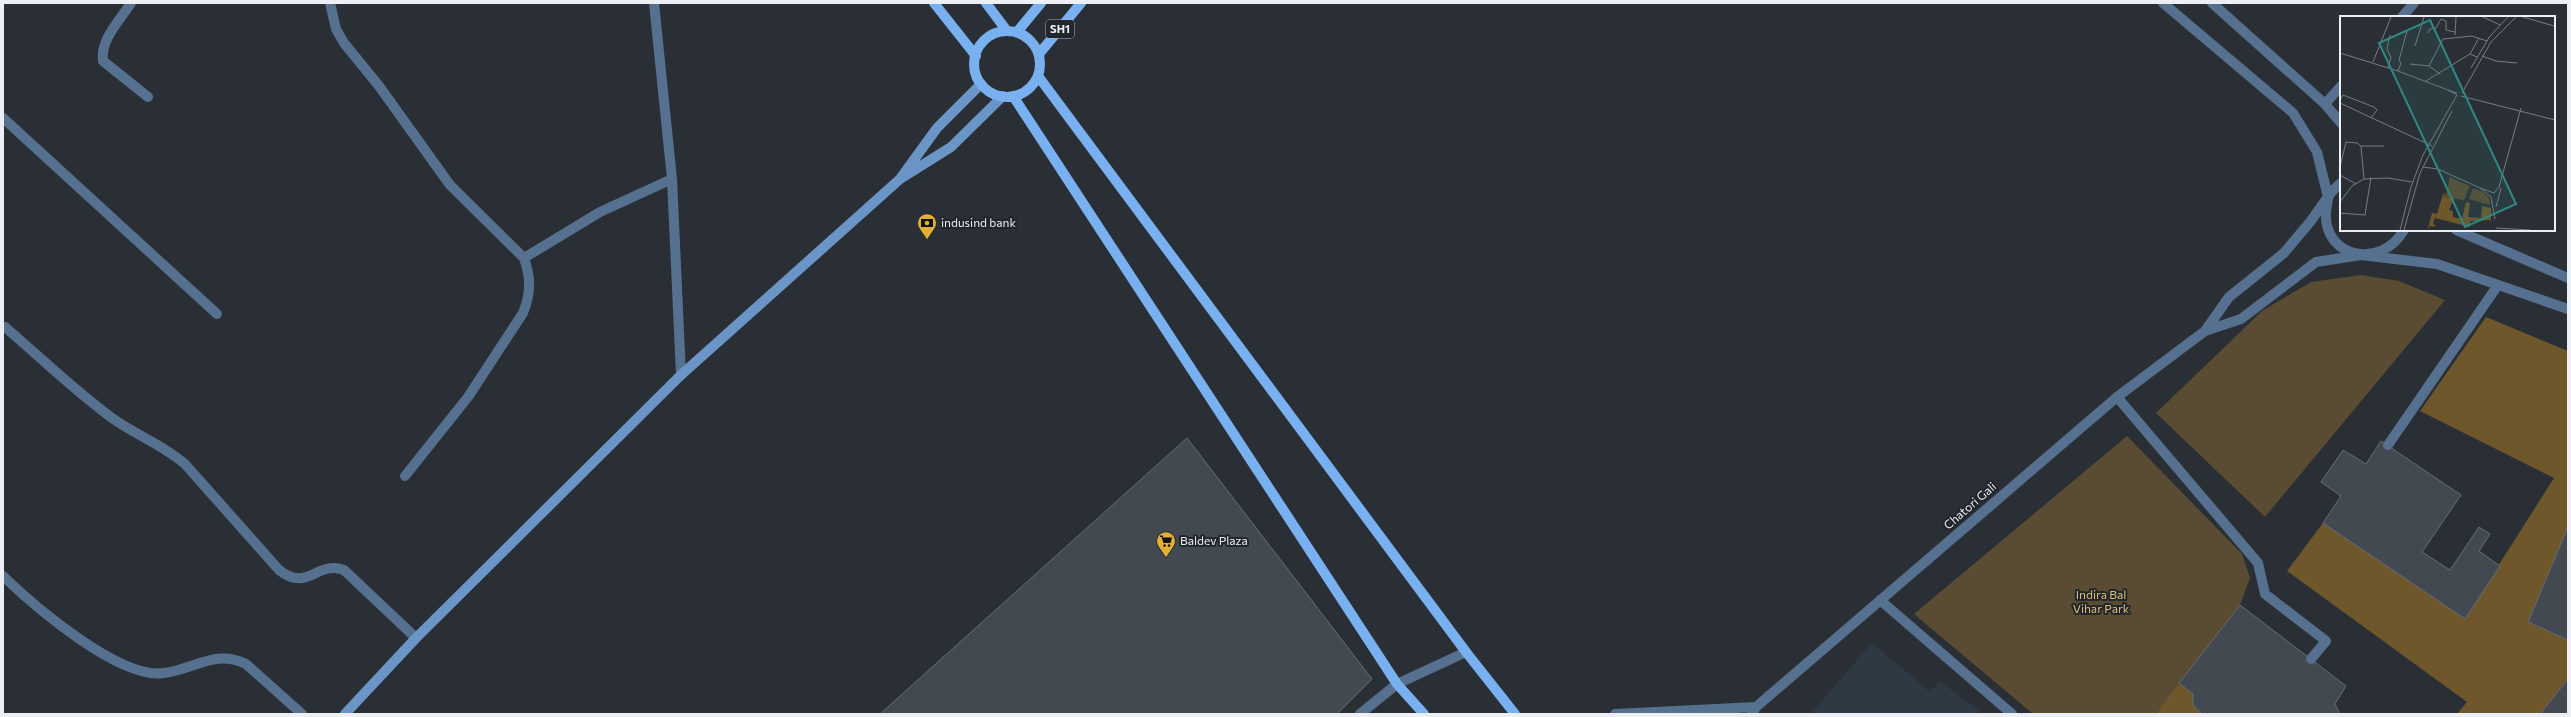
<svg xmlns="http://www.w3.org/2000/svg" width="2571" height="717" font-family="Commissioner,sans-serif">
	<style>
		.built { fill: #2f3944 }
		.green { fill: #594c32 }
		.forest { fill: #6e582b }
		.building { fill: #434950; stroke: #676d75 }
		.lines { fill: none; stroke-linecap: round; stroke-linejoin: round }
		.service { stroke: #56718f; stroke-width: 10 }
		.minor { stroke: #56718f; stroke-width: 10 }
		.tertiary { stroke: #56718f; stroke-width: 10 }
		.secondary { stroke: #6a95c6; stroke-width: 10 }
		.primary { stroke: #79b1f0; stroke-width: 10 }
		.labels { text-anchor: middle; stroke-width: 4; stroke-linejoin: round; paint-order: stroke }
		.shield { fill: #20262c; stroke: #afb3b8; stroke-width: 1 }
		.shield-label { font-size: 11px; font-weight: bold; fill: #ecf0f4 }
		.poi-label { font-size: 12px; fill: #ecf0f4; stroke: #20262c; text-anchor: start }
		.street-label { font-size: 12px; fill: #ecf0f4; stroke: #20262c }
		.park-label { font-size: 12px; fill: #e1bd76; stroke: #20262c }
		.inset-road { fill: none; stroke: #787c82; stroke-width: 1 }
		.view { fill: #308882; fill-opacity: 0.15; stroke: #308882; stroke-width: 2 }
		.inset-edge { fill: none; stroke: #ecf0f4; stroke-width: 2 }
	</style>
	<rect width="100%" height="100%" fill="#2a2f36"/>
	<path class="built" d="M1872 643 1930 692 1940 681 1983 714H1810Z"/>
	<path class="green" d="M2361 275 2399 281 2445 300 2265 517 2156 413 2262 311 2311 282Z
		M2127 436 2242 554 2250 578 2240 605 2156 714H2033L1914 614Z"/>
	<path class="forest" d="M2486 317 2568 351V527L2528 622 2568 640V679L2540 714H2457L2467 702 2287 571 2323 523 2465 618 2554 478 2420 411Z
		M2179 683 2193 694V704L2202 714H2156Z"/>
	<path class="building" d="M1187 438 1372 679 1337 714H880Z
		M2381 441 2461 495 2422 552 2450 570 2479 527 2490 534 2479 551 2500 566 2465 619 2323 523 2341 496 2321 482 2343 450 2366 464Z
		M2568 527V640L2528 622Z
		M2240 605 2346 686 2335 704 2340 714H2202L2197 710 2193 704V694L2179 683Z
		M2568 679V714H2540Z"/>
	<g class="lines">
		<path class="service" d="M2402 17 2414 3
			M2325 104 2341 86
			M2117 397 2258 563 2265 594 2326 641 2311 659
			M2388 445 2498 285
			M1880 600 2012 714"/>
		<path class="minor" d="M131 3C120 20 100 40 103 61L148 97
			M330 3 336 29 344 43 379 86 450 185 524 258 600 212 672 179
			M654 3 672 179 681 375
			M3 118 217 314
			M5 327C41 358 75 391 112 418 136 435 163 445 185 464L279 570C308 593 316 560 344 570L416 638
			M405 476 468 397 523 313C531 293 531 278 524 258
			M3 576C34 606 120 680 164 673 195 669 215 649 246 664L302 714
			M1360 714 1397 684 1466 652"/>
		<path class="tertiary" d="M2163 3 2293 113 2317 152 2328 197 2310 222 2284 253 2229 297 2205 331 2241 319 2316 262 2361 255 2437 264 2568 309
			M2212 3 2325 104 2341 123
			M2341 183C2337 187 2331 191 2329 196 2327 201 2327 207 2326 212 2323 258 2381 270 2404 230
			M2456 230 2568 278
			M1615 714 1756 707
			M1752 714 1756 707 2117 397 2205 331"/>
		<path class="secondary" d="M981 84 937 128 900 179 951 147 1003 96
			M345 714 416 638 681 375 900 179"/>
		<path class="primary" d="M934 3 976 56
			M986 3 1007 31
			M974 64a33 33 0 1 1 66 0a33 33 0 1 1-66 0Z
			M1017 32 1041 3
			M1039 54 1081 3
			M1038 76 1466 652 1515 714
			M1013 96 1397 684 1424 714"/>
	</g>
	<defs>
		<symbol id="bank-pin" viewBox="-11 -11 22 30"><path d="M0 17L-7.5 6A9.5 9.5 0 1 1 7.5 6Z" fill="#e3ae35" stroke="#20262c"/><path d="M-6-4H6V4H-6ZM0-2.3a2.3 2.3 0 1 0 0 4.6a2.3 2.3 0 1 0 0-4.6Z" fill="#111"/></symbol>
		<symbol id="supermarket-pin" viewBox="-11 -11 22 30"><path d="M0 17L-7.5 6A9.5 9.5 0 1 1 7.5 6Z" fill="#e3ae35" stroke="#20262c"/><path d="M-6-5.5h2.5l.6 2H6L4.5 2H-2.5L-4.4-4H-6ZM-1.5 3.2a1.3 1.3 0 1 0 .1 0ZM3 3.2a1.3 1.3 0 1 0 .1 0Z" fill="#111"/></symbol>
	</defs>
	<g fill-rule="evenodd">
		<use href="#bank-pin" x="916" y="212" width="22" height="30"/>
		<use href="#supermarket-pin" x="1155" y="530" width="22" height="30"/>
	</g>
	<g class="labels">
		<rect class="shield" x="1046" y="20" width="28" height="18" rx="3"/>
		<g class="shield-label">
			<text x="1060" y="33">SH1</text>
		</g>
		<g class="poi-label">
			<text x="941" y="227">indusind bank</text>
			<text x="1180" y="545">Baldev Plaza</text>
		</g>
		<g class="street-label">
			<text transform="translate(1970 506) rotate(-41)" y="4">Chatori Gali</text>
		</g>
		<g class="park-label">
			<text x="2101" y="599">Indira Bal<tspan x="2101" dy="14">Vihar Park</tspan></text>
		</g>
	</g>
	<g transform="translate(2340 16)">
		<rect width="215" height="215" fill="#2a2f36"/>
		<path d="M110 161 130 170 124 184 102 181 103 177 106 178ZM133 172 143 176 149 182 150 189 129 183Z" fill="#594c32"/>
		<path d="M102 181 114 182 109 194 113 195V201L122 203 126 186 130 187 128 201 141 202 142 190 151 192V204L130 205V211L95 202 93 207 96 211 90 210 88 213 92 197 97 198Z" fill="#6e582b"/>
		<path class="inset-road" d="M143 1 160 9M183 1 214 10M88 17 90 13 96 12 101 3 106 5V14L115 16M115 19 116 1M75 30 84 1M0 37 58 55 108 74M130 38 139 22M142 40 156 45 177 47M33 46 51 1M70 48 89 50M48 51 51 42 47 33 50 19M131 52 150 20 168 1M58 55 61 47 59 44 67 15M100 58 89 50 103 23 132 20 147 25M86 65 125 41 130 38 137 41M122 77 151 26 176 1M117 79 108 74 117 77M121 80 215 104M0 84 3 79 34 91 37 94 31 102M0 87 92 130M90 136 98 153M0 151 6 126 17 127 21 130M83 151 98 153 140 172M0 159 16 168M24 163 21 130H44M0 186 12 170 24 163 48 162 72 166M156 191 161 172M0 197 25 199 31 161M155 203 151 181 140 172 154 177 159 171 181 92M156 212 190 214M60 214 71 171 83 139 117 79M64 214 80 157 112 95"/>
		<path class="view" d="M90 4 176 188 125 211 39 27Z"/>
		<rect width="215" height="215" class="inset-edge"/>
	</g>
	<rect width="2571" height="717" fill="none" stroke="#ecf0f4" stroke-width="8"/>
</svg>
